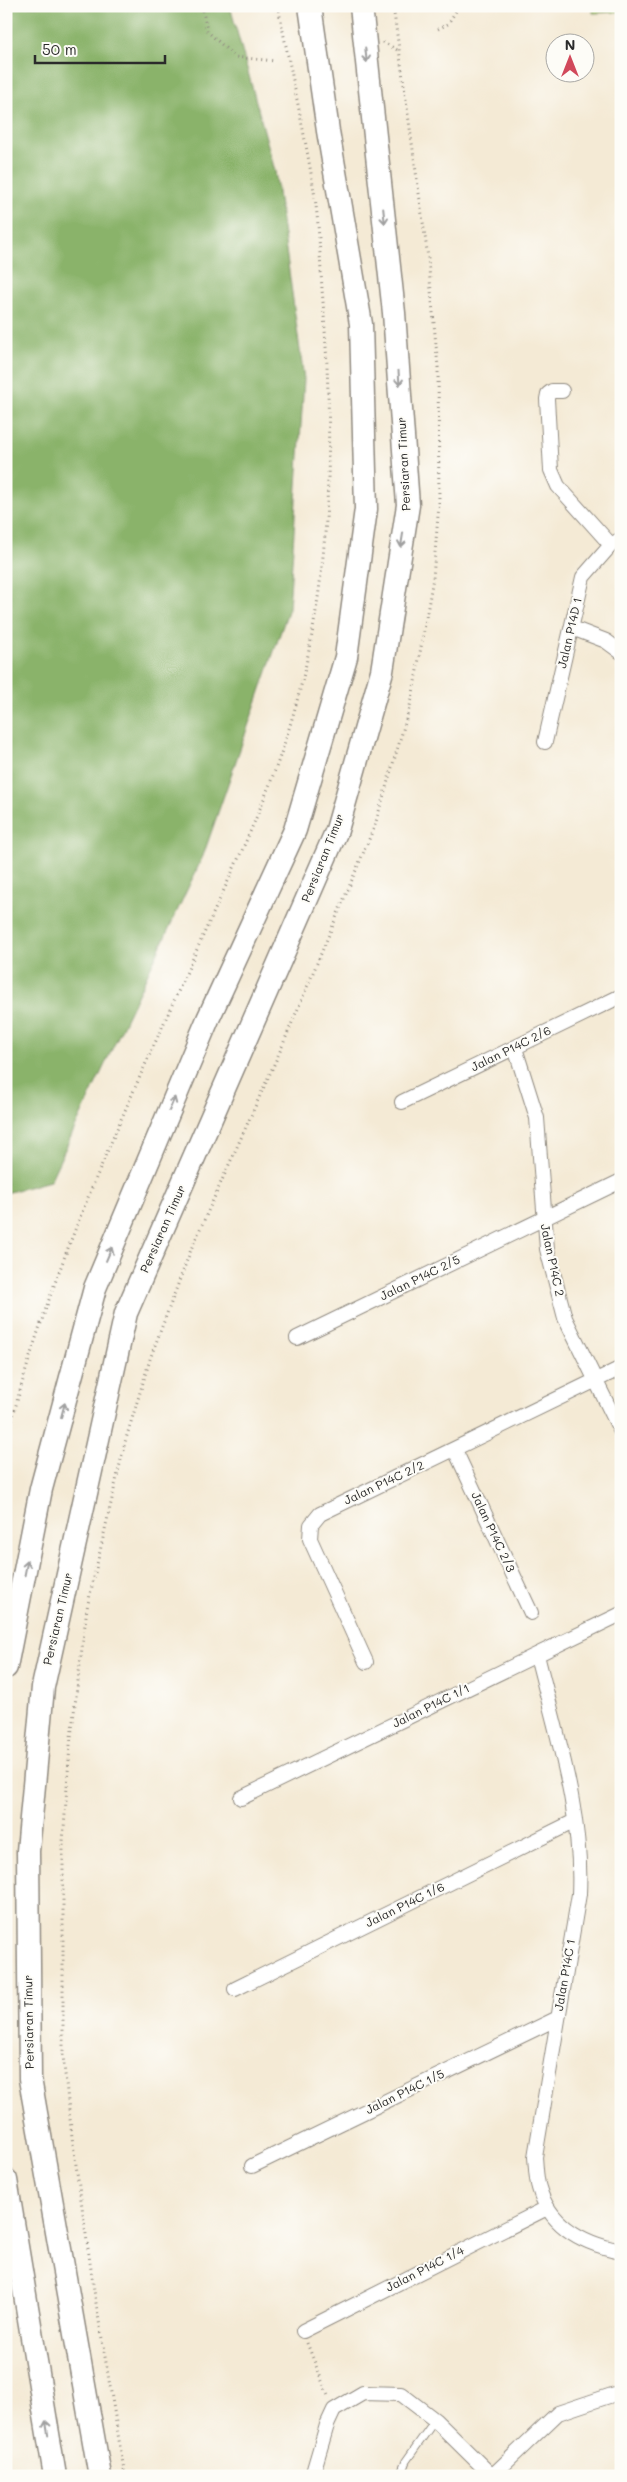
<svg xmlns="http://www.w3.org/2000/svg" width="627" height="2482" font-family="Mali,sans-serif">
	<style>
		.green { fill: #aed17a; stroke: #6c7e52 }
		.forest { fill: #8ab36a; stroke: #5a6f4a }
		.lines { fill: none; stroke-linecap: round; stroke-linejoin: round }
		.service-casing { stroke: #908a80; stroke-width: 9 }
		.minor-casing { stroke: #908a80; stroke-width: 16 }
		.primary-casing { stroke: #908a80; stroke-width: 25 }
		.path { stroke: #908a80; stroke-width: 3; stroke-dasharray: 1 4; stroke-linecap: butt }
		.service { stroke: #fff; stroke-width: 7 }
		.minor { stroke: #fff; stroke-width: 14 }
		.primary { stroke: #fff; stroke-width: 22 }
		.oneway { stroke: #a0a0a0 }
		.labels { text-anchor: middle; stroke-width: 4; stroke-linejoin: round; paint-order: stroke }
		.street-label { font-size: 12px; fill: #2b2b2b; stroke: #fdfcf7 }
	</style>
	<rect width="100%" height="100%" fill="#fdfcf7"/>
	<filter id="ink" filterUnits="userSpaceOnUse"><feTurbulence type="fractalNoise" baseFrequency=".02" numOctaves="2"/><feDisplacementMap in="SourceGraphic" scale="10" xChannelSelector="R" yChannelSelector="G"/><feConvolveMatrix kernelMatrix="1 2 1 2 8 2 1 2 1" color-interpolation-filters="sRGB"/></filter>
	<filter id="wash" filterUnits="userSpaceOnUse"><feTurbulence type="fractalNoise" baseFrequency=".0096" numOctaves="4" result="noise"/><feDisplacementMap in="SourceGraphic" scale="20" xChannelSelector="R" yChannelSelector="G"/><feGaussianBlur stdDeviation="1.12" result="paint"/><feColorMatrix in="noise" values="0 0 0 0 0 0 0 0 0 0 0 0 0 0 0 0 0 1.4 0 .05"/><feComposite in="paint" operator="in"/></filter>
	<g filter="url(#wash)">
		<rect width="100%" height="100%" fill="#f4ead5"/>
		<path class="green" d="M593 6H621V12L593 13Z"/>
		<path class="forest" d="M6 6H230L275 171 304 379 289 608 203 856 50 1181 6 1193Z"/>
	</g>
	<g filter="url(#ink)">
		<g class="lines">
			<defs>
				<path id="service" d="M400 2476 406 2461 435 2420"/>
				<path id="minor" d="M562 391H552L548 394 547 399 551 470 558 486 611 545
					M572 628 606 641 621 652
					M545 742 583 577 611 545 621 539
					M515 1048 537 1118 547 1249 565 1318 621 1432
					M402 1102 621 996
					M297 1338 621 1181
					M455 1450 531 1613
					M537 1655C556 1733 583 1814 579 1894L535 2157C536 2167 536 2179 539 2188 550 2227 585 2244 621 2251
					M366 1662 310 1539 311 1525 320 1514 621 1368
					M241 1798 621 1614
					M235 1989 575 1821
					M252 2166 558 2018
					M303 2331 547 2208
					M312 2476 327 2425 334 2410 363 2393 401 2394 435 2420 492 2476
					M492 2476 558 2413 621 2392"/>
				<path id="primary" d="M6 1667 41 1489 95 1288 208 1019 295 830 346 657 366 509 361 324 328 131 310 6
					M6 2180 55 2476
					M100 2476 30 2079 28 1851 43 1687 126 1313 337 830 382 671 408 505 394 313 361 6"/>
			</defs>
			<use href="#service" class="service-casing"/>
			<use href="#minor" class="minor-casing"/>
			<use href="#primary" class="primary-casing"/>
			<path class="path" d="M202 6 207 31 235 57 275 61
				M438 29 448 24 459 6
				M383 42 399 51
				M6 1444C48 1268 129 1103 202 938 234 867 269 797 291 722 333 582 334 434 322 289 320 257 319 223 314 191 304 129 290 68 278 6
				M307 2343 328 2396
				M125 2476 95 2297 72 2137 63 2056V1842L70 1745 87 1608 125 1442 151 1356 192 1247 281 1049 375 825 412 699 433 578 439 503 438 367 428 258 393 6"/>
			<use href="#service" class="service"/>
			<use href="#minor" class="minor"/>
			<use href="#primary" class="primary"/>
		</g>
		<defs><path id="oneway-shaft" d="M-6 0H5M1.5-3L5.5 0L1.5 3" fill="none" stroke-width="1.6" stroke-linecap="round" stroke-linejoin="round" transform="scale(1.25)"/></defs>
		<g class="oneway">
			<use href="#oneway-shaft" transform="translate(366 55) rotate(84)"/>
			<use href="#oneway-shaft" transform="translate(384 216) rotate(84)"/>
			<use href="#oneway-shaft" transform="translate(399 378) rotate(86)"/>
			<use href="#oneway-shaft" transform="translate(402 540) rotate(99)"/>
			<use href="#oneway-shaft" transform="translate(172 1104) rotate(-67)"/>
			<use href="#oneway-shaft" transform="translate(109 1254) rotate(-67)"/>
			<use href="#oneway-shaft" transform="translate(63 1410) rotate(-75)"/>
			<use href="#oneway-shaft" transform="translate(26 1568) rotate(-79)"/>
			<use href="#oneway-shaft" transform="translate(47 2428) rotate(-99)"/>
		</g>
	</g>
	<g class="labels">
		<g class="street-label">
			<text transform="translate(404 464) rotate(-93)" y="4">Persiaran Timur</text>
			<text transform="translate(570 633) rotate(-77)" y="4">Jalan P14D 1</text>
			<text transform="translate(323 858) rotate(-68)" y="4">Persiaran Timur</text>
			<text transform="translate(511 1049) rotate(-26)" y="4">Jalan P14C 2/6</text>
			<text transform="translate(163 1229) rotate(-66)" y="4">Persiaran Timur</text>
			<text transform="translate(552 1260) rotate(78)" y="4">Jalan P14C 2</text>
			<text transform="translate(420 1278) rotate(-26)" y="4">Jalan P14C 2/5</text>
			<text transform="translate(384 1483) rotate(-25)" y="4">Jalan P14C 2/2</text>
			<text transform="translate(493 1532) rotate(65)" y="4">Jalan P14C 2/3</text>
			<text transform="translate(58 1619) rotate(-77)" y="4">Persiaran Timur</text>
			<text transform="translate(431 1706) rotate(-26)" y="4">Jalan P14C 1/1</text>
			<text transform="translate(405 1905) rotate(-26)" y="4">Jalan P14C 1/6</text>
			<text transform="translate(565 1975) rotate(-80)" y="4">Jalan P14C 1</text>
			<text transform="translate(29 2022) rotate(-91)" y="4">Persiaran Timur</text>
			<text transform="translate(405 2092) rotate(-26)" y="4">Jalan P14C 1/5</text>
			<text transform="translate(425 2269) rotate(-27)" y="4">Jalan P14C 1/4</text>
		</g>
	</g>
	<rect width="627" height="2482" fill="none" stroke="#fdfcf7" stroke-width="25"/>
	<g transform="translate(570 58)"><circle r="24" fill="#fdfcf7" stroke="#a9a8a5"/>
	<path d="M0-4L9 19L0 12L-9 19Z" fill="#d1495b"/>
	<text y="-8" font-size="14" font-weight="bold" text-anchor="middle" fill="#2b2b2b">N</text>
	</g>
	<path d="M35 55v8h130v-8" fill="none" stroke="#2b2b2b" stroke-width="2.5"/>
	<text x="42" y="55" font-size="15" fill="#2b2b2b" stroke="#fdfcf7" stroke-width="4" paint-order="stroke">50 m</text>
</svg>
